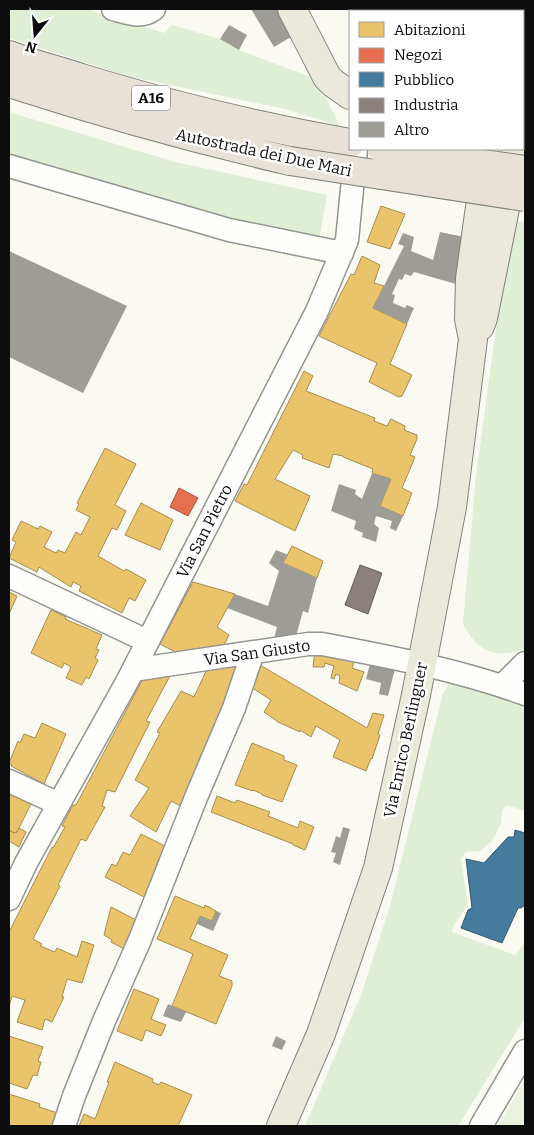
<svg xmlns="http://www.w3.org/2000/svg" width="534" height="1135" font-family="Bitter,serif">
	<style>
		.green { fill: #dfeed4 }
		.pitch { fill: #eaf3dd }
		.homes { fill: #e9c46a; stroke: #a78d4e }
		.shops { fill: #e76f51; stroke: #a6523d }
		.public { fill: #457b9d; stroke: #345a72 }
		.industry { fill: #8a817c; stroke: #645e5b }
		.building { fill: #9d9c97 }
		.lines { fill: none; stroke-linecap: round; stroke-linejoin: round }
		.minor-casing { stroke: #949490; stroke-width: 25 }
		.major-casing { stroke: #81817d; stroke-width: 30 }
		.highway-casing { stroke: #81817d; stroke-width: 30 }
		.minor { stroke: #fefefd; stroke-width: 22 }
		.major { stroke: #eae9da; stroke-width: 28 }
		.highway { stroke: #e7e1d7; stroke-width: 28 }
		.highway-bridge-casing { stroke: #81817d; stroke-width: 30; stroke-linecap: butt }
		.highway-bridge { stroke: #e7e1d7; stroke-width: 28 }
		.labels { text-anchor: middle; stroke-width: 5; stroke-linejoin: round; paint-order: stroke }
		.shield { fill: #fff; stroke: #565656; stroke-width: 1 }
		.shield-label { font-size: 15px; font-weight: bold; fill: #0d0d0d }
		.street-label { font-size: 16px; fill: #0d0d0d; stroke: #fff }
	</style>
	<rect width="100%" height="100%" fill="#fafaf2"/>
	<path class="green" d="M9 9H87L164 33 172 25 220 39 239 50 308 76 321 88 340 126 285 109 127 76 9 38Z
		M451 9H525V53H523V11H452Z
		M9 112 175 162 327 195 319 241 255 231 9 162Z
		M518 221 525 222V648C497 661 475 650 463 623L476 476 503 277Z
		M451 682 525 704V811L507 805 502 810 501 823 492 841 480 851 466 852 461 859 468 905 453 926 452 932 515 955 525 943V1018L458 1126H305L361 995 390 906 443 693Z"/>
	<path class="pitch" d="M525 1080V1126H497H498Z"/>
	<path class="homes" d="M365 9H395L394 11H364Z
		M381 206 405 214 390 249 367 242Z
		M362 256 380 265 374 283 384 286 373 308 407 324 390 364 412 375 402 396 399 397 369 382 377 363 319 336 351 274 354 275Z
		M304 371 313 376 306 391 375 418 374 421 387 426 391 419 405 426 404 430 417 435V439L410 455 415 457 402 488 412 493 403 516 380 506 391 479 372 473 373 469 343 457V456L333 454 329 468 302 458 303 455 293 450 275 479 310 496 295 531 235 501 244 484 247 485Z
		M105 448 136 464 115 505 126 511 117 530 112 528 98 556 124 571 126 569 146 580 135 601 129 598 122 613 79 591 81 586 73 582 71 587 39 567 37 572 9 558 16 542 12 540 21 521 38 529 40 526 52 532 44 547 56 553 58 550 65 553 76 532 81 535 90 517 76 510 79 504 77 503Z
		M141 503 173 520 160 550 125 535Z
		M292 546 323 561 317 578 283 563Z
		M193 582 235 594 217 627 229 635 221 651 181 655 160 644Z
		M9 592 17 596 9 614Z
		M51 610 66 617 65 619 102 635 96 649 99 650 95 658 98 660 89 679 86 677 82 685 66 678 71 667 64 663 62 668 31 653Z
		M315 651 356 656 352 668 364 672 357 691 339 683 340 676 336 674 334 679 331 678 334 666 325 663 324 667H313Z
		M236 663 242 672 185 808 171 801 156 832 130 816 149 788 135 780 160 733 157 732 181 691 194 697 208 667Z
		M260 665 367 728 373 713 384 715 378 734 380 735 372 759 371 758 366 771 333 757 340 740 316 726 311 737 300 730V732L278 722 264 712 271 700 251 687Z
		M172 672 146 721 150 722 115 792 107 790 102 806 105 807 86 841 81 839 58 885 60 886 33 939 42 944 40 946 55 952 57 948 77 957 82 941 94 945 82 983 67 979 62 997H64L52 1022 45 1019 42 1030 17 1022 25 1000 12 996 9 1007V932L52 847 53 848 65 827 62 826 73 805H76L145 675Z
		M42 723 66 734 44 784 11 766 12 765 9 763 18 741 20 743 24 734 35 738Z
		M252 743 284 756V760L297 765 282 802 262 795V794L253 790V791L235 785Z
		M9 786 30 800 31 804 17 832 14 833 9 830Z
		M217 796 235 803 237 800 270 812 268 816 298 828 300 821 314 827 305 850 293 845V844L211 812Z
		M19 828 26 832 19 847 9 841V830L14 833 17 832Z
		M141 834 167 847 148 899 105 877 112 864 116 866 123 852 130 855Z
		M175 896 204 908 205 905 216 911 212 921 200 916 190 939 228 955 219 976 232 981V986L216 1024 172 1006 193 954 157 939Z
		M111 907 142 923 130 952 111 942 112 940 104 935Z
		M134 989 159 999 151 1019 166 1025 161 1036 146 1030 142 1041 117 1031Z
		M9 1036 43 1047 38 1061 41 1062 37 1076 33 1075 27 1089 9 1083Z
		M115 1062 153 1079 152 1082 159 1085 161 1082 192 1095 178 1126H79L84 1114 95 1119 109 1082H107Z
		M9 1094 40 1104 39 1107 61 1114 57 1126H9Z"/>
	<path class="shops" d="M179 488 198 498 188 516 170 507Z"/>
	<path class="public" d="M515 830 525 833V905L521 908H518L502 943 461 928 468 910 472 908 466 859 484 863 508 837H514Z"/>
	<path class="industry" d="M360 565 382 573 368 614 345 605Z"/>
	<path class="building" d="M251 9H282L296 34 274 47Z
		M229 25 247 35 239 50 220 39Z
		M440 232 464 237 456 284 414 272 411 276 405 274 402 280 399 279 392 294 395 295 393 303 405 308 407 305 414 308 407 324 373 308 404 246 398 244 403 233 414 237 411 251 433 260Z
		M9 251 127 306 83 393 9 357Z
		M372 473 391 479 380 506 403 516 396 531 390 528 392 521 376 516 374 524 379 528 376 542 362 537 363 533 354 529 356 521 331 511 339 484 356 490 355 494 362 499Z
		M276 550 288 555 283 563 317 578 308 613 303 611 295 640 273 643 277 627 227 608 235 594 268 606 279 571 269 563Z
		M371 660 396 665 388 696 379 694 381 683 366 679Z
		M343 827 350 829 340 865 333 862 336 853 331 852 336 836 340 838Z
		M216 911 221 913 213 931 197 924 200 916 212 921Z
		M168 1004 186 1012 181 1022 163 1016Z
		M276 1036 286 1041 282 1050 272 1046Z"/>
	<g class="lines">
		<defs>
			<path id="minor" d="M113 9C128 13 141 19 154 9
				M9 166 229 230 342 253
				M9 576 147 641
				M133 670 308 644H322C391 657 459 670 525 694
				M502 686 525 663
				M9 781 59 804
				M9 899 26 863 128 680 317 311 347 240 356 149
				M64 1126 74 1096 104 1021 139 942 197 795 234 708 253 652
				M481 1126 525 1051"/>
			<path id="major" d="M292 9 327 77 333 83 350 95
				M426 11 427 9
				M523 65H525
				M523 130 525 123
				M480 326 483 318 517 149
				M281 1126 321 1034 378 868 416 695 452 507 473 339 469 319 470 279 488 149"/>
			<path id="highway" d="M9 55C32 64 57 70 81 78 169 105 259 127 350 143
				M9 83C102 113 195 139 290 161"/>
		</defs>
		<use href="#minor" class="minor-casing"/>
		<use href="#major" class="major-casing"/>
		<use href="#highway" class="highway-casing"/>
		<use href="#minor" class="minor"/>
		<use href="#major" class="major"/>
		<use href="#highway" class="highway"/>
		<defs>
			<path id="highway-bridge" d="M382 149 525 170
				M290 161 525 197"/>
		</defs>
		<use href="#highway-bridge" class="highway-bridge-casing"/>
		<use href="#highway-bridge" class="highway-bridge"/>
	</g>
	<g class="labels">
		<rect class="shield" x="132" y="85.5" width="38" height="25" rx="4"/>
		<g class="shield-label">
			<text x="151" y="103">A16</text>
		</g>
		<g class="street-label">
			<text transform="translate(264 152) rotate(12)" y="6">Autostrada dei Due Mari</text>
			<text transform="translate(204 531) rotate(-63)" y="6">Via San Pietro</text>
			<text transform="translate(257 652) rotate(-8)" y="6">Via San Giusto</text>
			<text transform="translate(405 740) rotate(-78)" y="6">Via Enrico Berlinguer</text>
		</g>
	</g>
	<rect width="534" height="1135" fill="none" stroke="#0d0d0d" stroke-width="20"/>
	<rect x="349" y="10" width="175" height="140" fill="#ffffff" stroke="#9e9e9e"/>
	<rect x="359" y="22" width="25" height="15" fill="#e9c46a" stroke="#9e9e9e"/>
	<text x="394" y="35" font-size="15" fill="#0d0d0d">Abitazioni</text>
	<rect x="359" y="48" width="25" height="15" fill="#e76f51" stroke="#9e9e9e"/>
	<text x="394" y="60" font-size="15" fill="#0d0d0d">Negozi</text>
	<rect x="359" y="72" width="25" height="15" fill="#457b9d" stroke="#9e9e9e"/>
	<text x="394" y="85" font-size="15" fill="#0d0d0d">Pubblico</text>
	<rect x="359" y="98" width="25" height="15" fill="#8a817c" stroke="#9e9e9e"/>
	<text x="394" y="110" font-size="15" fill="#0d0d0d">Industria</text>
	<rect x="359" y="122" width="25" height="15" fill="#9d9c97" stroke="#9e9e9e"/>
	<text x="394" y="135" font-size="15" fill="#0d0d0d">Altro</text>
	<g transform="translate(35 35) rotate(197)" stroke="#ffffff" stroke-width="4" paint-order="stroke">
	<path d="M0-4L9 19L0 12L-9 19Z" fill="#0d0d0d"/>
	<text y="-8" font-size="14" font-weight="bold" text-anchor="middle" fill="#0d0d0d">N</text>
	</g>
</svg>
